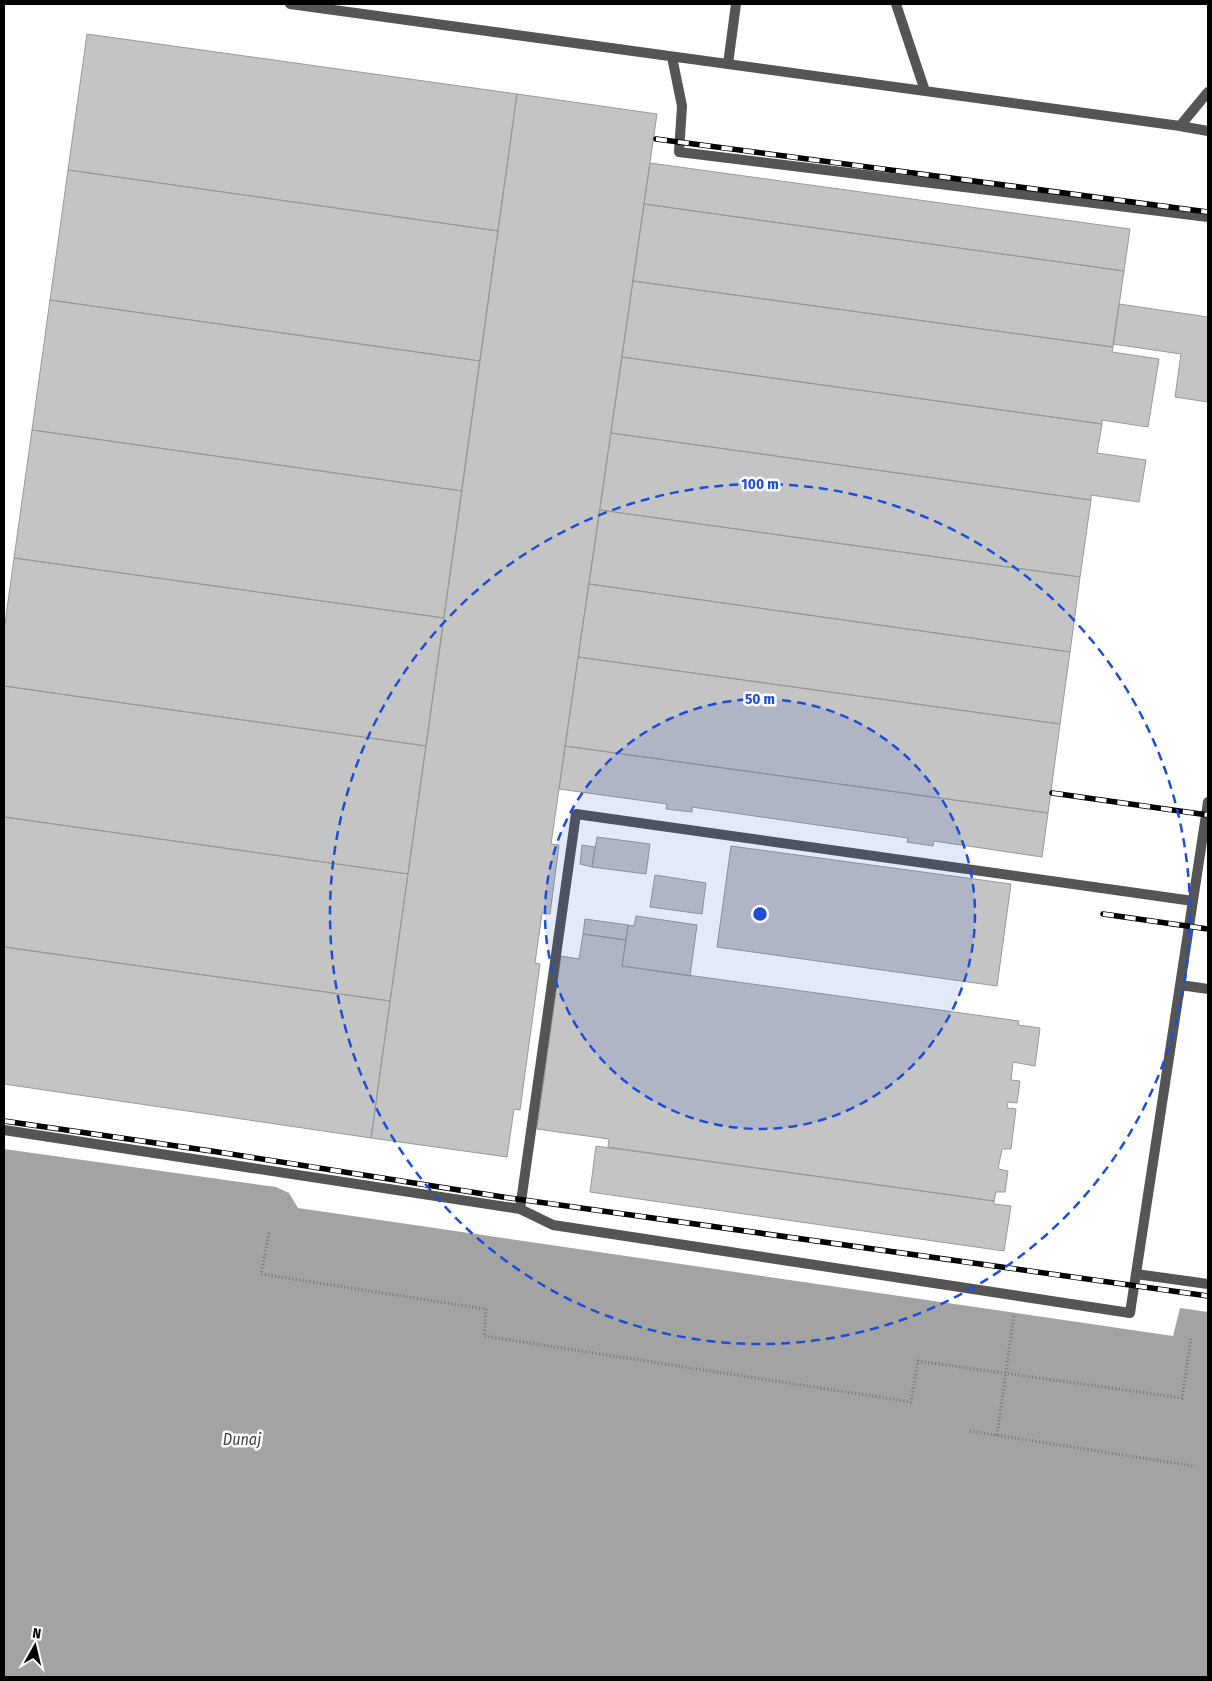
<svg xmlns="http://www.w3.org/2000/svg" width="1212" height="1681" font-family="'Fira Sans Condensed',sans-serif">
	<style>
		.water { fill: #a3a3a3 }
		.building { fill: #c4c4c4; stroke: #999 }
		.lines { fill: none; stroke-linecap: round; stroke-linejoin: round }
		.path { stroke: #777; stroke-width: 3; stroke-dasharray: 1 2.5; stroke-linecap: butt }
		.lane { stroke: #555; stroke-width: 10 }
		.rail-casing { stroke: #000; stroke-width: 5.5 }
		.rail { stroke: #fff; stroke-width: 4; stroke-dasharray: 11; stroke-linecap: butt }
		.ring { fill: none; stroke: #1d4ed8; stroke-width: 2.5; stroke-dasharray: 9 6 }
		.labels { text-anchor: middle; stroke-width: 5; stroke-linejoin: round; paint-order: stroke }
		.water-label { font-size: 16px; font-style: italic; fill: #444; stroke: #fff }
		.centre { fill: #1d4ed8; stroke: #fff; stroke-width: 2.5 }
		.ring-label { font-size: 15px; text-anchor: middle; font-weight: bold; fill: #1d4ed8; stroke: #fff; stroke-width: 5; stroke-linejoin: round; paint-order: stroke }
	</style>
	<rect width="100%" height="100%" fill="#fff"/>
	<path class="water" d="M4 1149 276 1187 289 1193 298 1208 1173 1336 1180 1308 1208 1312V1677H4Z"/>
	<path class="building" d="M87 34 517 94 498 231 68 170Z
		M517 94 657 114 551 844 559 845 550 914 542 913 535 963 540 964 520 1110 514 1109 507 1157 371 1138Z
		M650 163 1130 229 1124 271 644 204Z
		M68 170 498 231 480 361 50 300Z
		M644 204 1124 271 1113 347 633 281Z
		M633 281 1113 347 1112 352 1159 359 1148 427 1102 420V424L622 357Z
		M50 300 480 361 462 491 32 430Z
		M1119 304 1208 317V402L1175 397 1181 354 1113 344Z
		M622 357 1102 424 1097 453 1146 460 1139 502 1091 495V500L611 433Z
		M32 430 462 491 444 618 14 558Z
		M611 433 1091 500 1080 577 600 510Z
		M600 510 1080 577 1070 652 589 584Z
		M14 558 444 618 426 746 4 686V631Z
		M589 584 1070 652 1060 724 578 657Z
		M578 657 1060 724 1048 813 565 746Z
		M4 686 426 746 408 874 4 817Z
		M565 746 1048 813 1042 857 934 841 933 846 907 842 908 838 692 807V812L666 809 667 804 559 789Z
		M4 817 408 874 390 1001 4 947Z
		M597 837 650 844 646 874 592 867Z
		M582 845 595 847 592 867 580 864Z
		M731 846 1011 884 997 986 717 947Z
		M655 875 706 883 702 914 650 907Z
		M636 916 697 925 690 976 622 966 628 925 634 926Z
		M585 919 628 925 626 940 583 934Z
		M583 934 626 940 622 966 1019 1021 1018 1025 1040 1028 1035 1066 1013 1062 1011 1080 1020 1081 1017 1103 1008 1102 1007 1108 1016 1109 1011 1149H1002L998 1169 1008 1171 1005 1192H996L994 1201 608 1147 609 1139 537 1129 561 956 579 959Z
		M4 947 390 1001 371 1138 4 1084Z
		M596 1146 994 1201V1204L1011 1206 1004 1251 590 1192Z"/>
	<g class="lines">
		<path class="path" d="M269 1233 261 1274 486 1309 484 1336 911 1402 918 1361 1182 1398 1191 1337
			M970 1431 1193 1466
			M997 1435 1014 1315"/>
		<path class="lane" d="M290 4 1180 126 1208 131
			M896 4 925 91
			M672 57 682 106 679 152 1208 217
			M728 64 736 4
			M1180 126 1208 92
			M1180 985 1208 989
			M4 1130 520 1209 553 1225 1130 1313 1208 802
			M520 1209 576 814 1193 901
			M1136 1274 1208 1284"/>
		<defs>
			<path id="rail" d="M656 139 1208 212
				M1052 793 1208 815
				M1103 914 1208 929
				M4 1121 218 1152 503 1197 1208 1296"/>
		</defs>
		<use href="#rail" class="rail-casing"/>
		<use href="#rail" class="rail"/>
	</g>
	<circle cx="760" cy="914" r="215" fill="#1d4ed8" fill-opacity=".12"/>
	<g class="ring">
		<circle cx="760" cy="914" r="215"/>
		<circle cx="760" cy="914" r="430"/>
	</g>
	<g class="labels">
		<g class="water-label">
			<text x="242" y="1445">Dunaj</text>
		</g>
	</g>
	<circle cx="760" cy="914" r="8" class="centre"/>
	<g class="ring-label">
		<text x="760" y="489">100 m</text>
		<text x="760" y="704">50 m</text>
	</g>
	<rect width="1212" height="1681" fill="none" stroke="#000000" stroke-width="10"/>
	<g transform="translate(35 1646) rotate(8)" stroke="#ffffff" stroke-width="4" paint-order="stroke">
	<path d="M0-4L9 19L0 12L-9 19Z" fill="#000000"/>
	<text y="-8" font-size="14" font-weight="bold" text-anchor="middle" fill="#000000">N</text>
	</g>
</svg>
